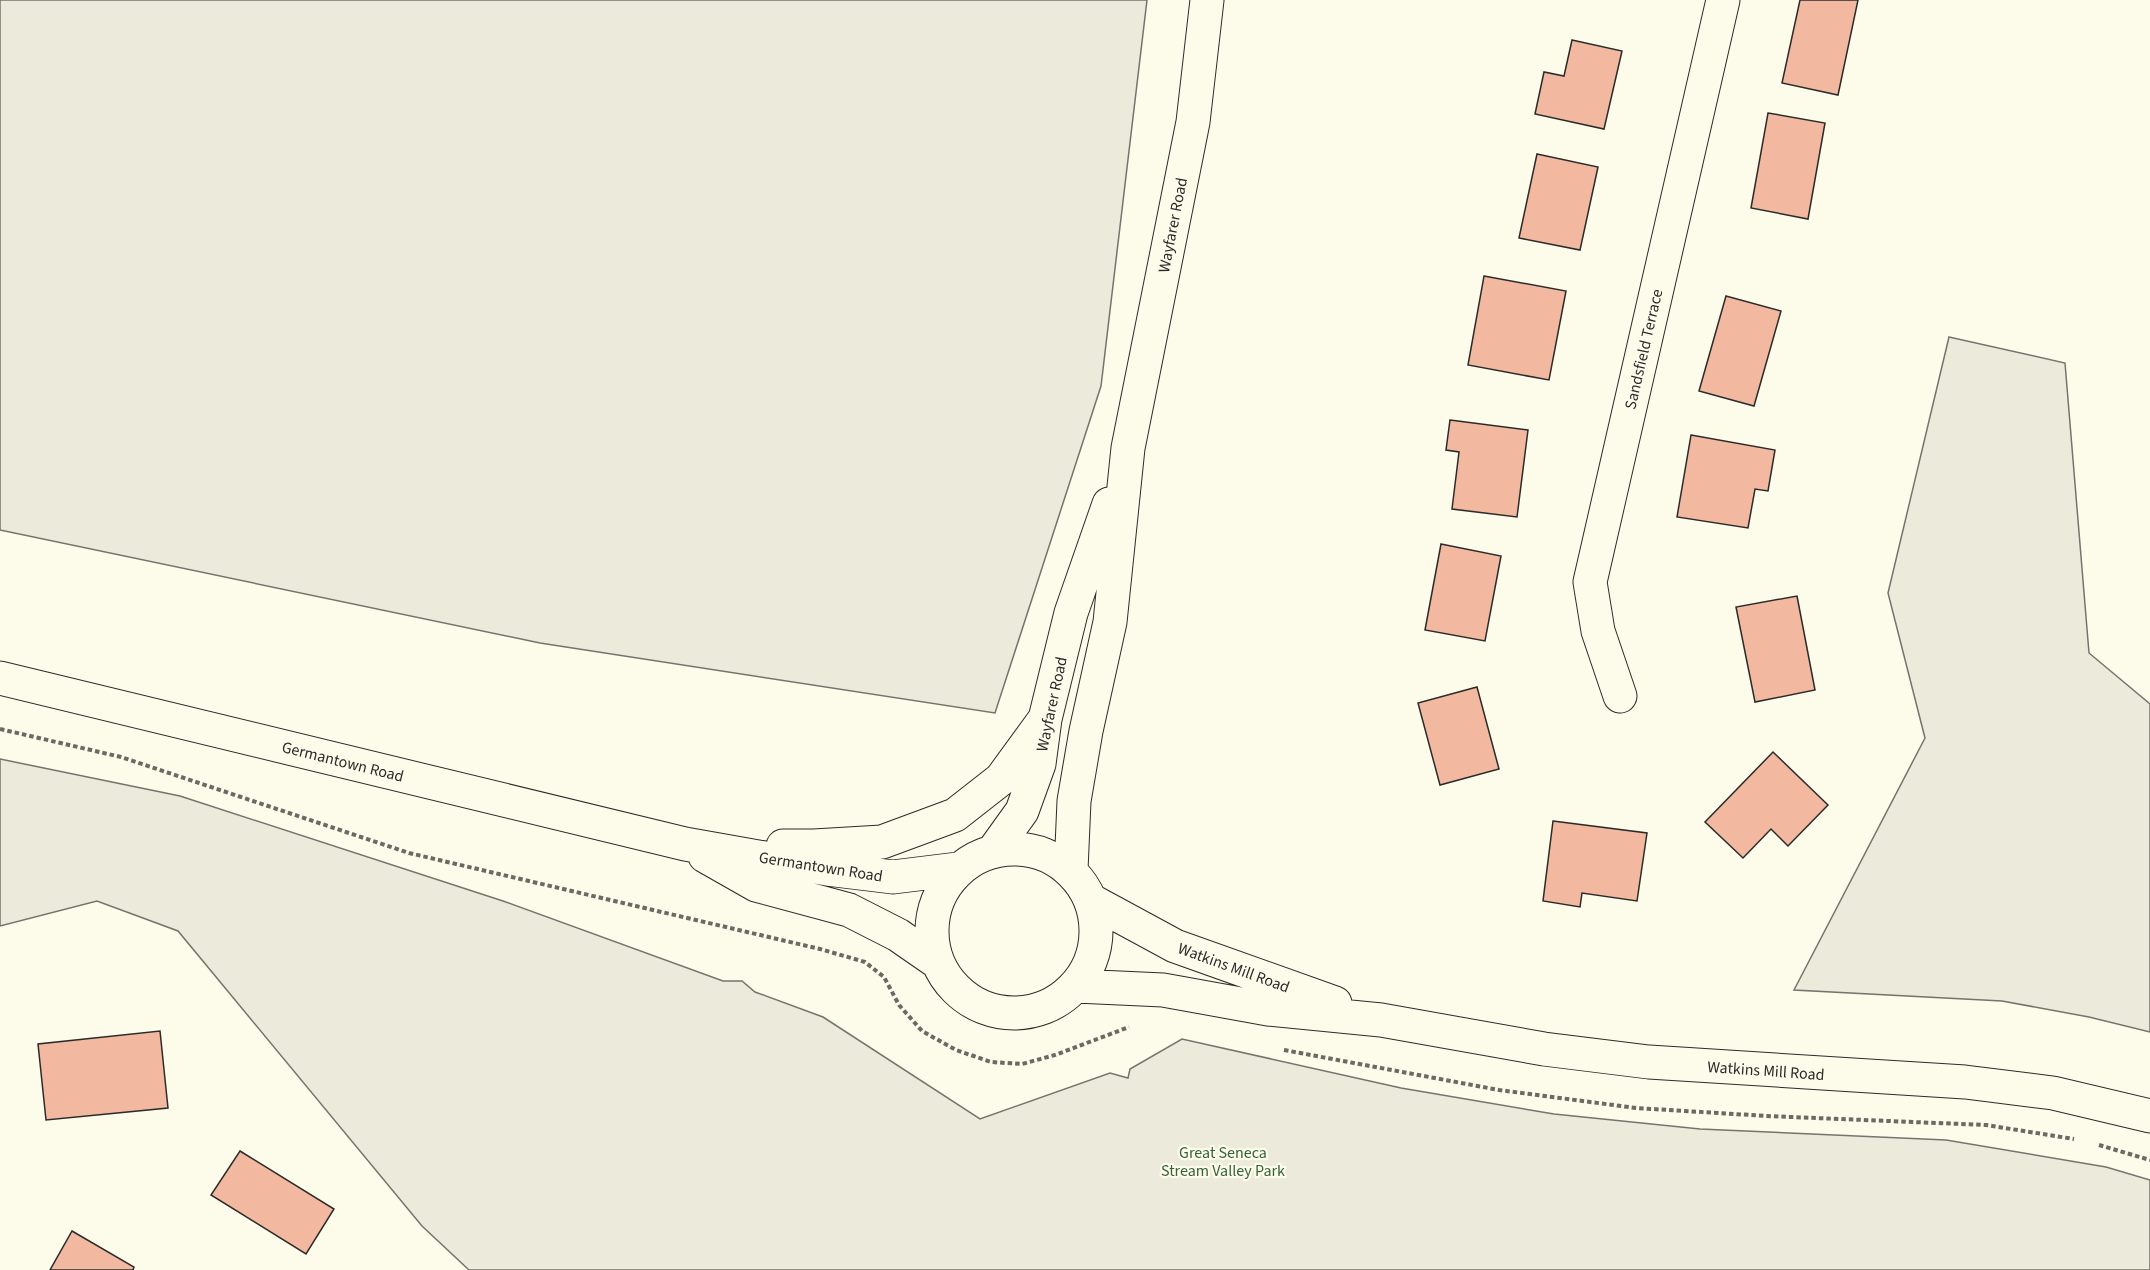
<svg xmlns="http://www.w3.org/2000/svg" width="2150" height="1270" font-family="'Source Sans 3',sans-serif">
	<style>
		.green { fill: #ecebdb; stroke: #74746e; stroke-width: 1.5 }
		.building { fill: #f2b8a0; stroke: #2b2b2b; stroke-width: 1.5 }
		.lines { fill: none; stroke-linecap: round; stroke-linejoin: round }
		.street-casing { stroke: #2b2b2b; stroke-width: 35 }
		.secondary-casing { stroke: #2b2b2b; stroke-width: 35 }
		.path { stroke: #6a6964; stroke-width: 4; stroke-dasharray: 4.5 3; stroke-linecap: butt }
		.street { stroke: #fdfbea; stroke-width: 33 }
		.secondary { stroke: #fdfbea; stroke-width: 33 }
		.labels { text-anchor: middle; stroke-width: 4.5; stroke-linejoin: round; paint-order: stroke }
		.street-label { font-size: 16px; fill: #2b2b2b; stroke: #fdfbea }
		.park-label { font-size: 16px; fill: #34623c; stroke: #fdfbea }
	</style>
	<rect width="100%" height="100%" fill="#fdfbea"/>
	<path class="green" d="M0 0H1147L1101 386 995 713 540 643 0 530Z
		M1949 337 2065 363 2089 653 2150 704V1032L2089 1017 2002 1001 1794 990 1925 738 1888 593Z
		M0 759 180 796 503 901 723 981H742L755 992 823 1017 980 1119 1110 1073 1128 1078 1130 1069 1182 1039 1401 1088 1554 1114 1700 1129 1946 1140 2106 1167 2150 1180V1270H469L422 1226 178 931 97 901 0 926Z"/>
	<path class="building" d="M1800 0H1858L1838 95 1782 83Z
		M1572 40 1622 51 1604 129 1535 114 1544 72 1564 76Z
		M1768 113 1825 123 1808 219 1751 208Z
		M1537 154 1598 167 1580 250 1519 238Z
		M1484 276 1566 291 1549 380 1468 365Z
		M1726 296 1781 311 1754 406 1699 391Z
		M1450 420 1528 430 1517 517 1452 509 1459 452 1446 450Z
		M1691 435 1775 450 1768 491 1755 489 1748 528 1677 517Z
		M1441 544 1501 556 1485 641 1425 630Z
		M1797 596 1815 690 1755 702 1736 607Z
		M1477 687 1499 769 1440 785 1418 703Z
		M1773 752 1828 805 1788 846 1771 829 1743 858 1705 822Z
		M1553 821 1647 833 1637 901 1582 893 1580 907 1543 901Z
		M160 1031 168 1108 46 1120 38 1044Z
		M240 1151 334 1209 306 1254 211 1195Z
		M72 1231 134 1267 133 1270H50Z"/>
	<g class="lines">
		<defs>
			<path id="street" d="M1620 696 1598 631 1590 582 1723 0"/>
			<path id="secondary" d="M0 678 685 844 827 869 893 877 958 869
				M783 846H814L882 842 955 815 1001 779 1044 720
				M932 931a82 82 0 1 1 164 0a82 82 0 1 1-164 0Z
				M994 850 1022 811 1039 764 1045 719 1071 613 1109 504
				M705 856 756 885 849 910 898 935 937 962
				M1071 870 1074 801 1086 731 1110 622 1128 448 1193 122 1207 0
				M1092 901 1175 946 1335 1003
				M1076 986 1163 990 1268 1009 1381 1020 1544 1049 1649 1062 1965 1082 2053 1093 2150 1116"/>
		</defs>
		<use href="#street" class="street-casing"/>
		<use href="#secondary" class="secondary-casing"/>
		<path class="path" d="M0 729 121 757 409 853 820 949 865 962 884 977 899 1005 922 1031 956 1050 991 1062 1022 1064 1055 1055 1129 1027
			M1284 1050 1499 1090 1636 1108 1767 1116 1986 1125 2074 1139
			M2099 1145 2150 1160"/>
		<use href="#street" class="street"/>
		<use href="#secondary" class="secondary"/>
	</g>
	<g class="labels">
		<g class="street-label">
			<text transform="translate(1172 225) rotate(-79)" y="6">Wayfarer Road</text>
			<text transform="translate(1643 349) rotate(-77)" y="6">Sandsfield Terrace</text>
			<text transform="translate(1051 704) rotate(-78)" y="6">Wayfarer Road</text>
			<text transform="translate(343 761) rotate(14)" y="6">Germantown Road</text>
			<text transform="translate(821 866) rotate(9)" y="6">Germantown Road</text>
			<text transform="translate(1234 967) rotate(20)" y="6">Watkins Mill Road</text>
			<text transform="translate(1766 1070) rotate(4)" y="6">Watkins Mill Road</text>
		</g>
		<g class="park-label">
			<text x="1223" y="1158">Great Seneca<tspan x="1223" dy="18">Stream Valley Park</tspan></text>
		</g>
	</g>
</svg>
